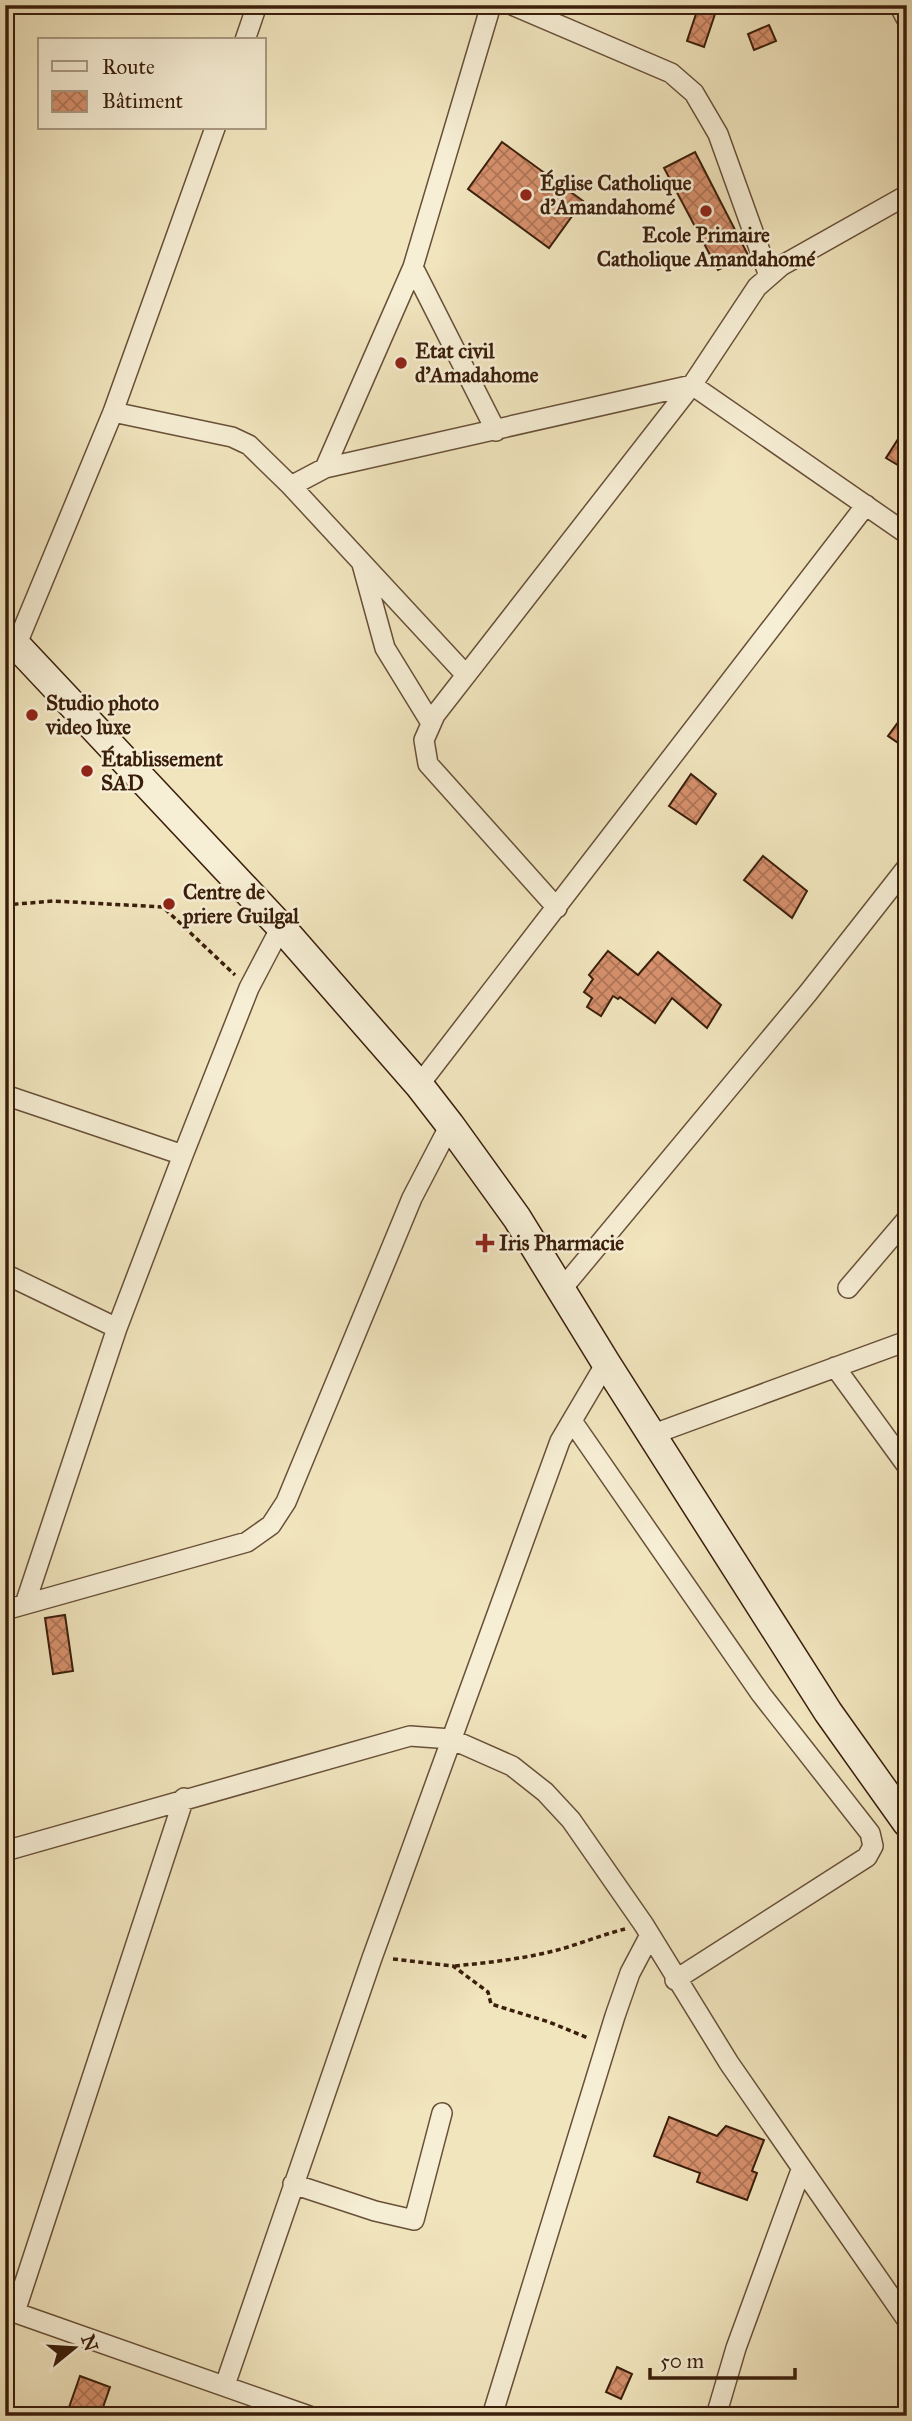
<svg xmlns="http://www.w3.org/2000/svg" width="912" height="2421" font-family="'IM FELL Great Primer',serif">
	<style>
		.building { fill: url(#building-cross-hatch); stroke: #3a1e0b; stroke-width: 2 }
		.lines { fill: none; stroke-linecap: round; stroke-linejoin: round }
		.street-casing { stroke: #685038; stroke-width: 22 }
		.secondary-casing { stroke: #3a1e0b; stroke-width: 31 }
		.path { stroke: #3a1e0b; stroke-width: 3.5; stroke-dasharray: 5 3.5; stroke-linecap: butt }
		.street { stroke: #f6eed5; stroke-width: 19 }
		.secondary { stroke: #f6eed5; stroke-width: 28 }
		.poi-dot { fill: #8f2418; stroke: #f6eed5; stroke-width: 2.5 }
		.labels { text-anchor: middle; stroke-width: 5; stroke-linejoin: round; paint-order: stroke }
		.poi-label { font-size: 21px; font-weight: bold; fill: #3a1e0b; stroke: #f6eed5; text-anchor: start }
	</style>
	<defs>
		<pattern id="building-cross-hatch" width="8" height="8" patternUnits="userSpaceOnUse" patternTransform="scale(1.75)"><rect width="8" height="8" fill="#d7916d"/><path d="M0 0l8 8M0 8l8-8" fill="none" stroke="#af7658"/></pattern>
	</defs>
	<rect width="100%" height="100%" fill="#f1e5be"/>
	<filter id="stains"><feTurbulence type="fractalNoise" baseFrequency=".00286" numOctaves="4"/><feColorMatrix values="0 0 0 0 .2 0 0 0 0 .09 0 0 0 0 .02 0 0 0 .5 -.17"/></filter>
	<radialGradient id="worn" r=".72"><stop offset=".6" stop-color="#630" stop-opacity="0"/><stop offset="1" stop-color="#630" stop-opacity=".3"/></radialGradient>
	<path class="building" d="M699 5H718L704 47 687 41Z
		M769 25 776 41 754 50 748 34Z
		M502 142 583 201 549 248 468 189Z
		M695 152 748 255 718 270 664 168Z
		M907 425V457L901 467 886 458Z
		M907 710V749L888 736Z
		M691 774 716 794 696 824 669 806Z
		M763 856 807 891 792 918 744 880Z
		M608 951 638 975 658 952 721 1005 707 1028 672 998 655 1023 620 997 618 999 613 996 601 1016 587 1007 592 998 584 992 593 979 589 975Z
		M65 1615 73 1671 53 1674 45 1618Z
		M669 2117 717 2136 726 2126 764 2140 752 2171 757 2173 747 2200 697 2182 700 2173 654 2156Z
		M617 2367 632 2374 621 2399 606 2392Z
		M80 2376 110 2387 100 2416H66Z"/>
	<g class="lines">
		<defs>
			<path id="street" d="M512 5 671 73 694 93 718 134 769 276
				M899 5 907 20
				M245 40 257 5
				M413 267 496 431
				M113 412 232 437 249 445 291 486 466 675
				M325 468 413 267 491 5
				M291 486 325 468 692 385 907 534
				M362 564 385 648 431 723
				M5 659 16 646 113 412 215 128
				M557 908 428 764 424 740 435 715 692 385 757 287 781 266 907 195
				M419 1085 866 505
				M5 1095 183 1155
				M5 1274 117 1328
				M848 1288 907 1219
				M561 1290 808 993 907 867
				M835 1367 907 1466
				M572 1421 761 1694 870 1833 873 1846 867 1857 675 1980
				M651 1435 907 1341
				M25 1604 117 1328 183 1155 249 988 281 927
				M5 1610 247 1542 271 1525 286 1502 412 1198 450 1125
				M5 1851 410 1736 451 1739 512 1766 545 1792 571 1820 644 1925 729 2063 907 2320
				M293 2184 375 2211 414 2220 442 2113
				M5 2309 309 2416
				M15 2312 184 1798
				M225 2385 372 1958 560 1441 606 1363
				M492 2416 615 2016 630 1973 649 1937
				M716 2416 736 2348 801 2170"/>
			<path id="secondary" d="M5 633 281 927 419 1085 450 1125 517 1218 606 1363 828 1712 907 1823"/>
		</defs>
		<use href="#street" class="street-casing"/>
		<use href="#secondary" class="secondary-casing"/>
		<path class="path" d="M5 905 53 901 163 907 235 975
			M393 1959 453 1966 488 1992 491 2004 549 2022 588 2038
			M455 1966C493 1962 532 1958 568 1947 587 1941 605 1934 625 1929"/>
		<use href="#street" class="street"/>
		<use href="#secondary" class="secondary"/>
	</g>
	<g class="poi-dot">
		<circle cx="526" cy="195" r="7"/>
		<circle cx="706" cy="211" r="7"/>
		<circle cx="401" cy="363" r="7"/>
		<circle cx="32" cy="715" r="7"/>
		<circle cx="87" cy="771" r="7"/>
		<circle cx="169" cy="904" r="7"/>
		<path d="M481.5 1232.5h7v7h7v7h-7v7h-7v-7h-7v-7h7z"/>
	</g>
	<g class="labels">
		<g class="poi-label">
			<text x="540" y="190">Église Catholique<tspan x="540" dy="24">d'Amandahomé</tspan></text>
			<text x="706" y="242" text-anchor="middle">Ecole Primaire<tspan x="706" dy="24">Catholique Amandahomé</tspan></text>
			<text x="415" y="358">Etat civil<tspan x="415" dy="24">d'Amadahome</tspan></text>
			<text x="46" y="710">Studio photo<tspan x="46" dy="24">video luxe</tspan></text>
			<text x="101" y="766">Établissement<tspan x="101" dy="24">SAD</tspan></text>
			<text x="183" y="899">Centre de<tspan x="183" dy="24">priere Guilgal</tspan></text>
			<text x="499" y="1250">Iris Pharmacie</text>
		</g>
	</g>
	<rect width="912" height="2421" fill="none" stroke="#f1e5be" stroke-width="28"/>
	<rect x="7" y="7" width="898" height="2407" fill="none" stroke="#3a1e0b" stroke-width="3.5"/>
	<rect x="14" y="14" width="884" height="2393" fill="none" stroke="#3a1e0b" stroke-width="2"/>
	<rect x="38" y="38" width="228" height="91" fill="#f6eed5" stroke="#ab9b84" stroke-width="2"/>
	<rect x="52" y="61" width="35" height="10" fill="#f6eed5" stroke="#ab9b84" stroke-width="2"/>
	<text x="102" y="74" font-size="21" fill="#3a1e0b">Route</text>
	<rect x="52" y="91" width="35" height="21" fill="url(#building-cross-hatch)" stroke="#ab9b84" stroke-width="2"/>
	<text x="102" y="108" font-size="21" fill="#3a1e0b">Bâtiment</text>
	<g transform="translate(74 2348) rotate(72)" stroke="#f6eed5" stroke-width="5" paint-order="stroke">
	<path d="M0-5L12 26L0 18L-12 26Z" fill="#3a1e0b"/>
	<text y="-10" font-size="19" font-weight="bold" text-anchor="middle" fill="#3a1e0b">N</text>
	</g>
	<path d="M650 2368v10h145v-10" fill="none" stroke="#3a1e0b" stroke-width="3.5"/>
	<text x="660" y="2368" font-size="21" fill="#3a1e0b" stroke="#f6eed5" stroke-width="5" paint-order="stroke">50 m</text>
	<rect width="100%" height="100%" filter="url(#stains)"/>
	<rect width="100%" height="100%" fill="url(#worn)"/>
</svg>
